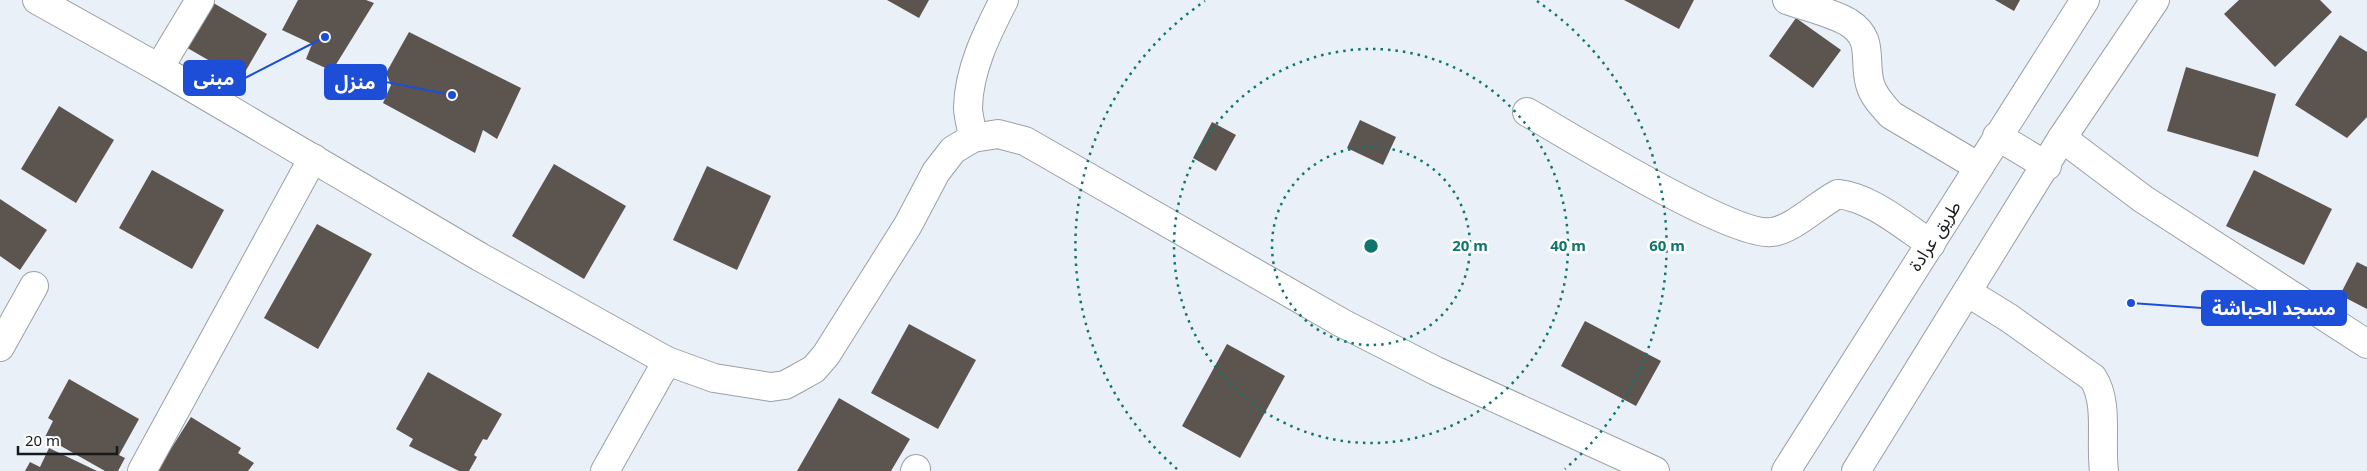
<svg xmlns="http://www.w3.org/2000/svg" width="2367" height="471" font-family="'Noto Sans','Noto Sans Arabic',sans-serif">
	<style>
		.building { fill: #5c544f }
		.lines { fill: none; stroke-linecap: round; stroke-linejoin: round }
		.minor-casing { stroke: #9aa0a7; stroke-width: 30 }
		.tertiary-casing { stroke: #9aa0a7; stroke-width: 30 }
		.secondary-casing { stroke: #9aa0a7; stroke-width: 30 }
		.primary-casing { stroke: #9aa0a7; stroke-width: 30 }
		.minor { stroke: #fff; stroke-width: 28 }
		.tertiary { stroke: #fff; stroke-width: 28 }
		.secondary { stroke: #fff; stroke-width: 28 }
		.primary { stroke: #fff; stroke-width: 28 }
		.ring { fill: none; stroke: #0f766e; stroke-width: 2.5; stroke-dasharray: 2.5 5 }
		.labels { text-anchor: middle; stroke-width: 5; stroke-linejoin: round; paint-order: stroke }
		.street-label { font-size: 18px; fill: #171a1c; stroke: #fff }
		.centre { fill: #0f766e; stroke: #fff; stroke-width: 2.5 }
		.ring-label { font-size: 15px; text-anchor: middle; font-weight: bold; fill: #0f766e; stroke: #fff; stroke-width: 5; stroke-linejoin: round; paint-order: stroke }
		.leader { fill: none; stroke: #1d4ed8; stroke-width: 2 }
		.callout-dot { fill: #1d4ed8; stroke: #fff; stroke-width: 2 }
		.callout { fill: #1d4ed8; stroke: #1d4ed8; stroke-width: 2 }
		.callout-label { font-size: 19px; text-anchor: middle; font-weight: bold; fill: #fff }
	</style>
	<rect width="100%" height="100%" fill="#eaf0f8"/>
	<path class="building" d="M298 0H366L374 3 332 71 306 59 312 44 282 30Z
		M887 0H929L919 18Z
		M1624 0H1694L1679 29Z
		M1995 0H2020L2014 11Z
		M2239 0H2320L2332 12 2275 67 2224 14Z
		M210 1 267 34 241 79 184 46Z
		M1796 18 1841 50 1813 88 1769 56Z
		M409 32 521 88 497 139 483 130 475 153 383 103 391 85 386 73Z
		M2340 35 2367 52V117L2347 138 2295 105Z
		M2186 67 2276 94 2258 157 2167 131Z
		M59 106 114 140 76 203 21 169Z
		M1360 120 1396 137 1383 165 1347 148Z
		M1212 122 1236 135 1216 171 1193 158Z
		M554 164 626 206 584 279 512 236Z
		M707 166 771 196 737 270 673 240Z
		M152 170 224 210 192 269 119 228Z
		M2254 170 2332 209 2304 265 2226 226Z
		M0 199 47 230 20 270 0 256Z
		M317 224 372 254 318 349 264 318Z
		M2357 262 2367 267V309L2340 295Z
		M1585 321 1661 361 1636 406 1561 366Z
		M909 324 976 360 938 429 871 393Z
		M1227 344 1285 376 1240 458 1182 426Z
		M428 372 502 414 487 440 483 439 474 455 477 457 469 471H459L409 446 413 439 396 429Z
		M69 379 139 419 119 455 125 458 118 471H105L45 437 53 421 48 418Z
		M839 398 910 439 891 471H797Z
		M191 417 241 448 238 453 254 463 248 471H157Z
		M49 448 97 471H25L30 462 40 467Z"/>
	<g class="lines">
		<defs>
			<path id="minor" d="M1787 0C1807 7 1830 12 1848 22 1875 39 1863 59 1870 84 1873 96 1883 106 1891 115L1979 167
				M159 68 200 0
				M1527 112C1569 136 1734 238 1772 232 1794 229 1818 204 1838 194 1872 198 1902 225 1931 244
				M973 138C972 128 968 117 968 107 969 69 987 33 1004 0
				M1967 292 2009 318 2093 378C2109 403 2100 440 2104 471
				M0 347 34 286
				M142 471 313 158
				M605 471 667 361
				M915 471 916 469"/>
			<path id="tertiary" d="M2062 138 2143 199 2367 344"/>
			<path id="secondary" d="M37 0 159 68 480 257 667 361 714 378 771 387 785 385 798 378 814 369 826 355 908 225 936 172 953 150 973 138 998 134 1025 141 1342 323 1436 371 1655 471"/>
			<path id="primary" d="M1997 136 2047 166
				M1786 471 2085 0
				M1856 471 2062 138 2155 0"/>
		</defs>
		<use href="#minor" class="minor-casing"/>
		<use href="#tertiary" class="tertiary-casing"/>
		<use href="#secondary" class="secondary-casing"/>
		<use href="#primary" class="primary-casing"/>
		<use href="#minor" class="minor"/>
		<use href="#tertiary" class="tertiary"/>
		<use href="#secondary" class="secondary"/>
		<use href="#primary" class="primary"/>
	</g>
	<g class="ring">
		<circle cx="1371" cy="246" r="99"/>
		<circle cx="1371" cy="246" r="197"/>
		<path d="M1177 469A296 296 0 0 1 1205 1M1537 1A296 296 0 0 1 1565 469"/>
	</g>
	<g class="labels">
		<g class="street-label">
			<text transform="translate(1935 236) rotate(-57)" y="6">طريق عرادة</text>
		</g>
	</g>
	<circle cx="1371" cy="246" r="8" class="centre"/>
	<g class="ring-label">
		<text x="1470" y="251">20 m</text>
		<text x="1568" y="251">40 m</text>
		<text x="1667" y="251">60 m</text>
	</g>
	<path class="leader" d="M325 37L245 78M452 95L386 82M2131 303L2202 308"/>
	<g class="callout-dot">
		<circle cx="325" cy="37" r="5"/>
		<circle cx="452" cy="95" r="5"/>
		<circle cx="2131" cy="303" r="5"/>
	</g>
	<g class="callout">
		<rect x="184" y="61" width="61" height="34" rx="5"/>
		<rect x="325" y="65" width="61" height="34" rx="5"/>
		<rect x="2202" y="291" width="144" height="34" rx="5"/>
	</g>
	<g class="callout-label">
		<text x="214" y="85">مبنى</text>
		<text x="355" y="89">منزل</text>
		<text x="2274" y="315">مسجد الحباشة</text>
	</g>
	<path d="M18 446v8h99v-8" fill="none" stroke="#171a1c" stroke-width="2.5"/>
	<text x="25" y="446" font-size="15" fill="#171a1c" stroke="#ffffff" stroke-width="4" paint-order="stroke">20 m</text>
</svg>
